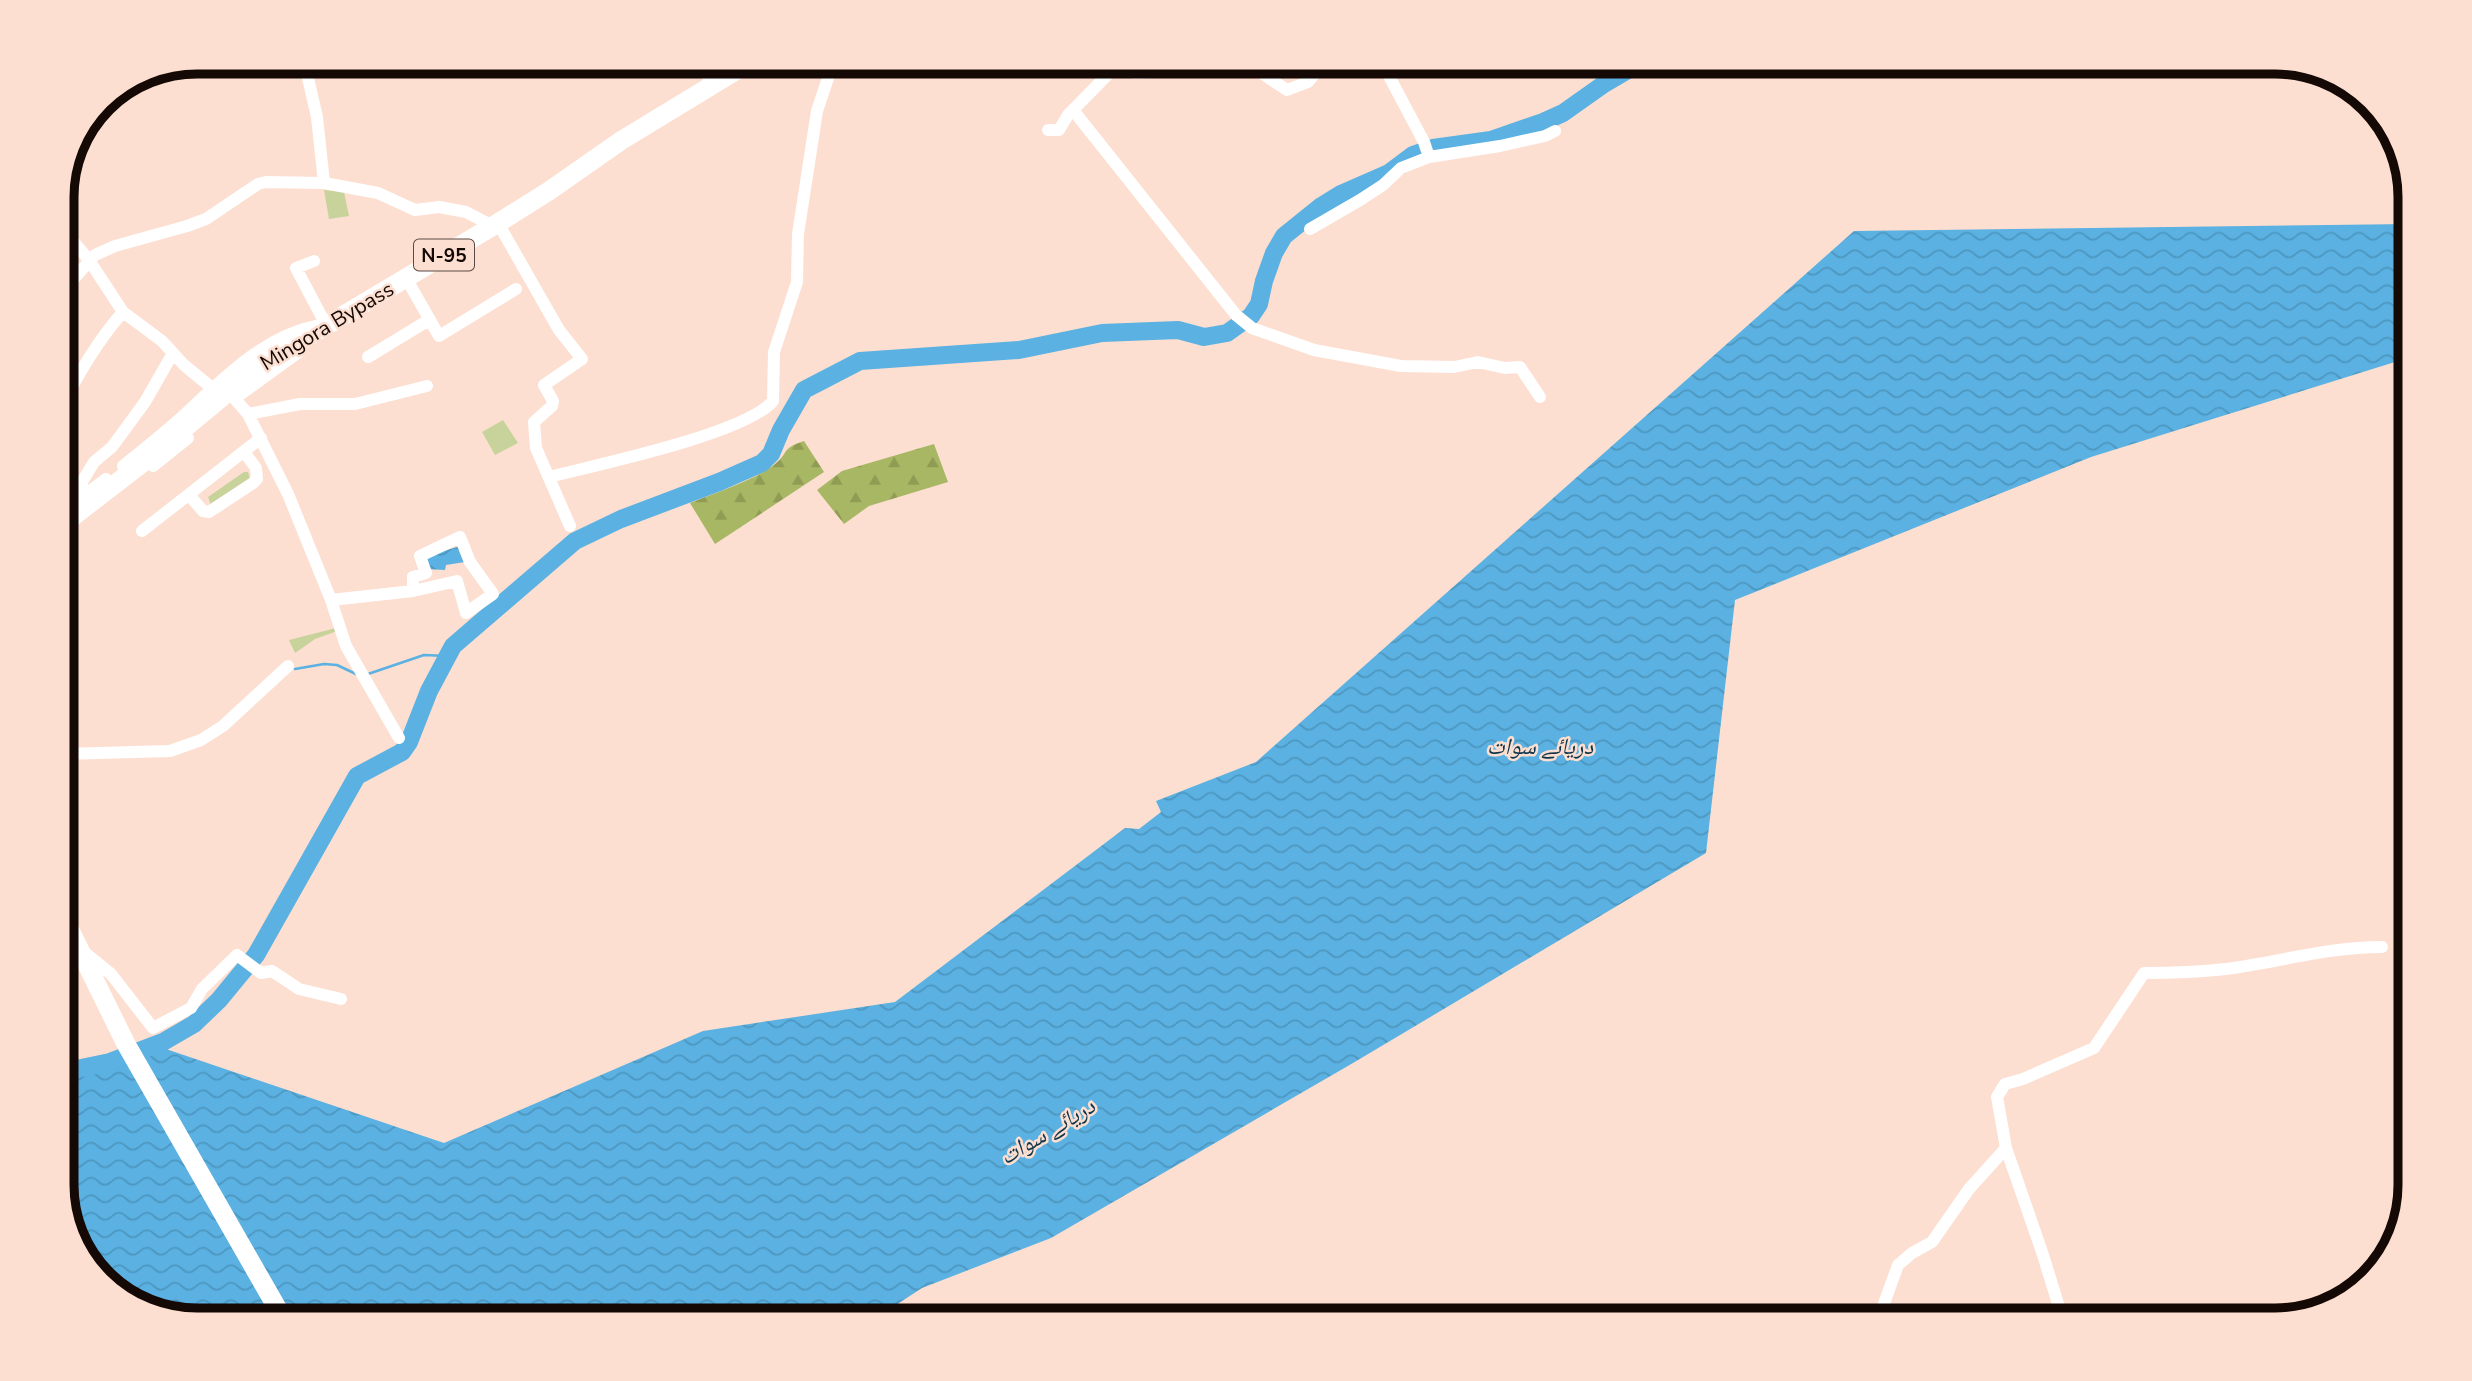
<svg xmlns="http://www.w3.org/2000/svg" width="2472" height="1381" font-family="'Nunito Sans','Noto Naskh Arabic',sans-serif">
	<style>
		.grass { fill: #c8d39c }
		.forest { fill: url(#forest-firs) }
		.water { fill: url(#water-waves) }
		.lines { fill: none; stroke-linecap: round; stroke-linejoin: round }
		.stream { stroke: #5ab1e2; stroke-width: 2.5 }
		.river { stroke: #5ab1e2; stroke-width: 18 }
		.minor { stroke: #fff; stroke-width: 12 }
		.primary { stroke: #fff; stroke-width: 19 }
		.trunk { stroke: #fff; stroke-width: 19 }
		.labels { text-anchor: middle; stroke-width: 5; stroke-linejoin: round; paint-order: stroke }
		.shield { fill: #fcdfd1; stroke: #5a4942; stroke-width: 2 }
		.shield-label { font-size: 19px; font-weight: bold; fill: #150905 }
		.street-label { font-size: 21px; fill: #150905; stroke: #fcdfd1 }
		.water-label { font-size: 23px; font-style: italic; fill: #0f364a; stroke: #fcdfd1 }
		.rim { fill: none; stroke: #150905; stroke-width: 9 }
	</style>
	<defs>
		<pattern id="forest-firs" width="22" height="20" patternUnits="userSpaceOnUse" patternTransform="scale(1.75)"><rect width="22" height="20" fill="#a8b763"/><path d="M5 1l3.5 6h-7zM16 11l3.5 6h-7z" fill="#909c54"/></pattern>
		<pattern id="water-waves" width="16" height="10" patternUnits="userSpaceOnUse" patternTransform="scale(1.75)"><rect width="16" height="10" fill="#5ab1e2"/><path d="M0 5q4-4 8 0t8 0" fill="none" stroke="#4d97c0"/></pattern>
	</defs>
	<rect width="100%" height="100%" fill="#fcdfd1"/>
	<path class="grass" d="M324 190 344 192 349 216 329 219Z
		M503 420 518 443 495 455 482 432Z
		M244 472H248L250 479 211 505 208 497Z
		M336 628 337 631 315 639 295 653 289 640Z"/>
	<path class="forest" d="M804 441 824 472 715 544 690 503C715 493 755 480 775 464 790 452 780 449 804 441Z
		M934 444 948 482 869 506 844 524 817 490 842 471Z"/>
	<path class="water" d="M2410 224 2411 357 2091 457 1735 600 1706 853 1353 1063 1051 1238 922 1288 873 1320H197L129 1302 84 1259 62 1193V1072L163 1048 444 1143 703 1031 895 1002 1125 828 1139 829 1161 812 1156 801 1256 762 1854 231Z
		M460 546 465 562 446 565 445 570 426 569 424 557Z"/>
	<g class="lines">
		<path class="stream" d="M295 669 324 664 337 665 358 675
			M368 674 424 655 447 656"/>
		<path class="river" d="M62 1072 110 1062 163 1042 194 1024 219 1000 256 955 357 776 402 752 409 742 429 691 453 646 575 541 621 519 719 482 762 463 771 454 781 430 804 390 860 361 1019 350 1102 333 1178 330 1204 337 1227 333 1251 316 1259 304 1264 281 1274 253 1284 236 1320 207 1341 194 1389 173 1413 155 1433 148 1491 140 1543 122 1563 113 1604 84 1643 61"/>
		<path class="minor" d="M304 61 317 117 324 183
			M701 61 712 86
			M1122 61 1135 73 1203 69 1226 64 1251 66 1287 90 1308 82 1316 72 1330 70 1354 61
			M1381 61 1424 142 1429 157
			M1073 110 1236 315 1252 328 1314 350 1401 366 1454 367 1478 362 1505 368 1520 367 1540 397
			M1048 130H1059L1068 115 1121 61
			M498 223 559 330 582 359 544 385 553 401 552 406 534 422 536 448 570 526
			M62 228 89 260 123 312 162 341 184 365 212 388
			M1310 229 1360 200 1383 185 1401 168 1429 157 1500 146 1545 136 1555 131
			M314 261 296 268 326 325
			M406 278 439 336 516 289
			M62 292 95 255 115 246 187 226 206 219 258 184 266 182 324 183 378 193 415 210 439 207 466 212 493 226
			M368 357 429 320
			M237 397 299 352
			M235 399 248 414 288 494 331 600 346 646 399 738
			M62 405C80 372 98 340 123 312
			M248 414 300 404H355L427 386
			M123 466C143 450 163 434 182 417 221 381 262 337 316 326
			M153 466 188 438
			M549 477C596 465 745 434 773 401L774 352 797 282 798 234 817 111 829 75 837 61
			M189 495 203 511 209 512 253 483 257 479 256 468 244 452
			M83 496 82 482 94 462 112 447 145 402 173 353
			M62 512 106 479
			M142 531 261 438
			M331 600 413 591V577L426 573 420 556 460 537 470 562 493 594 466 613 457 581 413 591
			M62 754 170 751 201 740 223 726 288 666
			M84 952 111 974 153 1028 191 1008 202 989 237 955 261 973 272 971 299 989 341 999
			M1878 1320 1898 1265 1912 1253 1932 1242 1969 1189 2006 1148
			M2063 1320 2043 1255 2006 1148 1997 1097 2005 1084 2023 1079 2094 1048 2144 973C2172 973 2199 972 2226 969 2279 962 2328 947 2382 947"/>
		<path class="primary" d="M62 914 126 1044 284 1320"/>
		<path class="trunk" d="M62 525 145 461 262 364 498 223 549 191 622 140 752 61"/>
	</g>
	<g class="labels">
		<rect class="shield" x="414" y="239.5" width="60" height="31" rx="5"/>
		<g class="shield-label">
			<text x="444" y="262">N-95</text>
		</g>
		<g class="street-label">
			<text transform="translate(327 326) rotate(-31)" y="7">Mingora Bypass</text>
		</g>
		<g class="water-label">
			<text x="1540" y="754">دریائے سوات</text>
			<text transform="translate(1047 1131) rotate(-31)" y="8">دریائے سوات</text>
		</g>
	</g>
	<path d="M0 0H2472V1381H0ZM197 74H2275A123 123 0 0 1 2398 197V1185A123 123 0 0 1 2275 1308H197A123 123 0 0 1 74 1185V197A123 123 0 0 1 197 74Z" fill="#fcdfd1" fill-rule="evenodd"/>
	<path class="rim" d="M197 74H2275A123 123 0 0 1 2398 197V1185A123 123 0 0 1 2275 1308H197A123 123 0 0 1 74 1185V197A123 123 0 0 1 197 74Z"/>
</svg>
